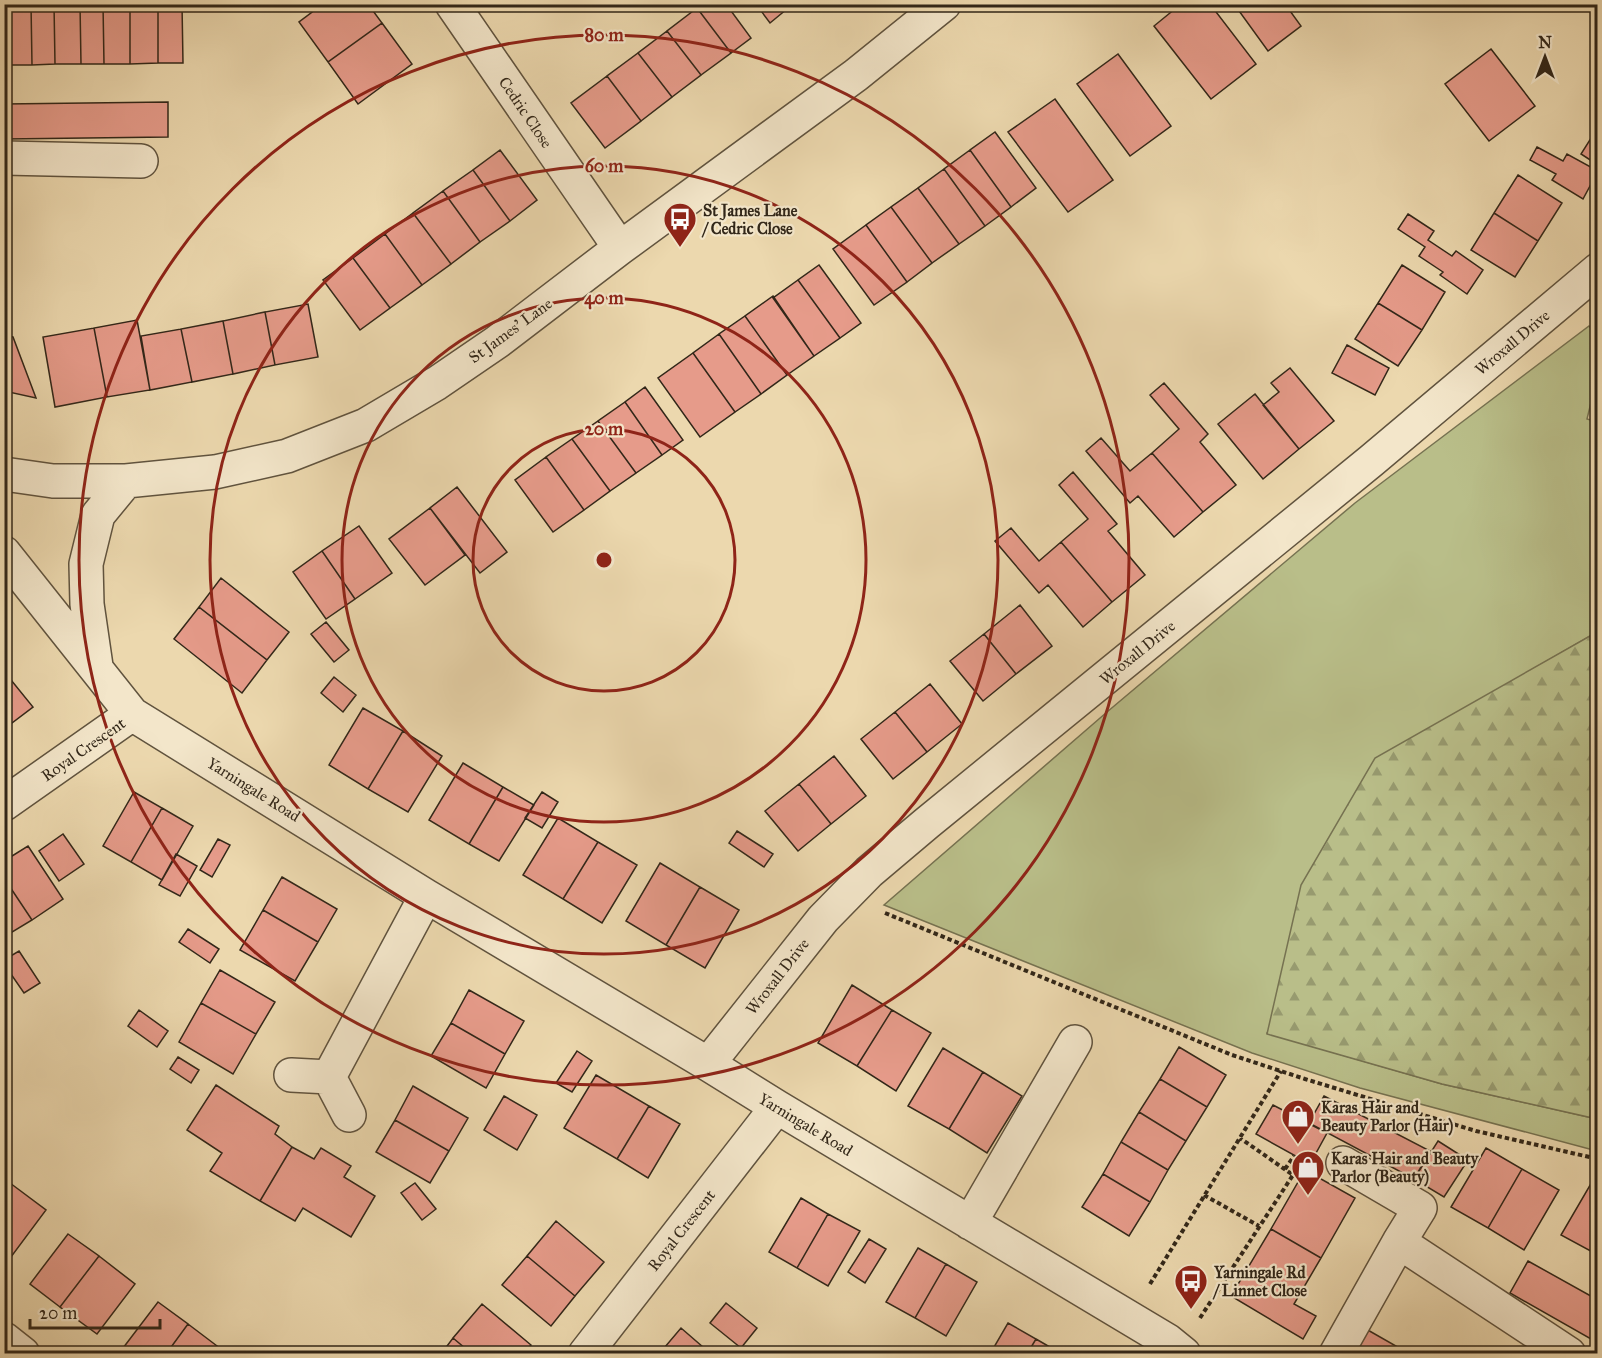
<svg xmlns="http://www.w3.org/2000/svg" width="1602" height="1358" font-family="'IM FELL Great Primer',serif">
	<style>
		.grass { fill: #b9be89; stroke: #767251; stroke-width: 1.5 }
		.forest { fill: url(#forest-firs); stroke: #767251; stroke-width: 1.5 }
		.building { fill: #e69b8a; stroke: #322719; stroke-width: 1.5 }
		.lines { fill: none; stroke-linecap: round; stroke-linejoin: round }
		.minor-casing { stroke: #60533e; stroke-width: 36 }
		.path { stroke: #322719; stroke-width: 4; stroke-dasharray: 4.5 3; stroke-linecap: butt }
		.minor { stroke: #f3e6ca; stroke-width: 33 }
		.ring { fill: none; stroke: #8f2418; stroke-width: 3 }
		.labels { text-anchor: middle; stroke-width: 4.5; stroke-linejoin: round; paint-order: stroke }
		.street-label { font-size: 16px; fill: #322719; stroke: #f3e6ca }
		.poi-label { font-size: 16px; font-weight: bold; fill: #322719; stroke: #f3e6ca; text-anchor: start }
		.centre { fill: #8f2418; stroke: #f3e6ca; stroke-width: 3 }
		.ring-label { font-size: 18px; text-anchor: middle; font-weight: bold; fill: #8f2418; stroke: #f3e6ca; stroke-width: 4.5; stroke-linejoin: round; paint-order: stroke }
	</style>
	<defs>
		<pattern id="forest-firs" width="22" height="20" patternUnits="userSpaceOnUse" patternTransform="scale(1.5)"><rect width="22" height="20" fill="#b9be89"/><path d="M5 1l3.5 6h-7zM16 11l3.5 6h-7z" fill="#979a6f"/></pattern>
	</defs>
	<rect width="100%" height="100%" fill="#ecd8ae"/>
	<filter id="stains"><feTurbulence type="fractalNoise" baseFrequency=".00333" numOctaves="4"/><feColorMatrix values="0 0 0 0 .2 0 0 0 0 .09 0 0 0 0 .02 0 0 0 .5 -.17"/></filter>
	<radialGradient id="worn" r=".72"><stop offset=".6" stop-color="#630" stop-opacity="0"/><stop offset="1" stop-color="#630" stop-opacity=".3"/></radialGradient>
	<path class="grass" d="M1589 326 1598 337 1597 378 1587 419 1598 422 1597 632 1490 694 1267 1033 1442 1084 1597 1119V1151L1360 1088 1252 1053 884 905 1107 712 1355 503Z"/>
	<path class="forest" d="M1597 632V1119L1442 1084 1267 1034 1301 885 1375 758Z"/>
	<path class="building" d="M7 4H31L32 65H7Z
		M31 4H54L55 64 32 65Z
		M54 4H80L81 64H55Z
		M80 4H103L104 64H81Z
		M103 4H130V64H104Z
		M130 4H158V63L130 64Z
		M158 4H182L183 63H158Z
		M323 4H368L382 23 328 62 299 22Z
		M702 4H726L751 38 731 53 697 8Z
		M756 4H793L770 23Z
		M1181 4H1210L1256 64 1211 99 1154 26Z
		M1234 4H1285L1301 26 1268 51Z
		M697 8 731 53 701 75 667 31Z
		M382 23 412 64 358 104 328 62Z
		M667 31 701 75 672 97 638 53Z
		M1491 49 1535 106 1489 141 1445 84Z
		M638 53 672 97 641 121 607 76Z
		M1118 54 1171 126 1130 156 1077 84Z
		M607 76 641 121 605 148 571 103Z
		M1055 99 1113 180 1068 212 1008 132Z
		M168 102V137L4 139V104Z
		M1598 127V165L1581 154Z
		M995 132 1036 188 1011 207 970 150Z
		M1537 147 1563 161 1567 154 1598 171 1583 199 1552 180 1556 174 1530 160Z
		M500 150 537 200 510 221 473 170Z
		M970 150 1011 207 985 226 944 169Z
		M944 169 985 226 959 244 918 188Z
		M473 170 510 221 480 242 443 191Z
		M1518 175 1562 203 1538 241 1494 213Z
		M918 188 959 244 932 263 891 207Z
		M443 191 480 242 451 264 413 213Z
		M891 207 932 263 907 282 866 225Z
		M413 213 451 264 422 285 385 234Z
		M1494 213 1538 241 1515 277 1471 250Z
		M1408 214 1434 231 1428 240 1452 256 1456 251 1483 270 1467 294 1440 275 1443 272 1419 256 1425 247 1398 229Z
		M866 225 907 282 874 305 833 249Z
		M385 234 422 285 390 308 353 258Z
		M353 258 390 308 360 330 323 280Z
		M819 265 861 323 840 338 798 280Z
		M1402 265 1445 292 1422 330 1378 303Z
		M798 280 840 338 814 356 773 298Z
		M773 296 814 356 787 375 745 316Z
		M1378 303 1422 330 1398 366 1355 339Z
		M308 304 318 357 275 365 265 312Z
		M265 312 275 365 233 374 223 321Z
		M745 316 787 375 761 394 719 334Z
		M137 320 150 390 107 397 94 328Z
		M223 321 233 374 192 382 181 329Z
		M94 328 107 397 55 407 43 337Z
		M181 329 192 382 150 390 141 336Z
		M719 334 761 394 735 412 693 353Z
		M4 335 13 337 36 398 4 391Z
		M1347 345 1389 368 1375 395 1332 373Z
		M693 353 735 412 700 437 658 378Z
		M1290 368 1334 421 1299 449 1263 405 1279 392 1271 383Z
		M1164 383 1208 434 1200 442 1236 485 1203 512 1152 453 1179 429 1150 395Z
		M645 387 683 440 662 455 625 402Z
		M1255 394 1299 449 1263 479 1218 424Z
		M625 402 662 455 636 473 598 421Z
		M598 421 636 473 610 491 572 439Z
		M1101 438 1130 471 1152 453 1203 512 1174 537 1138 496 1130 503 1086 451Z
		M572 439 610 491 584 510 546 457Z
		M546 457 584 510 553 532 515 480Z
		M1073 472 1117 524 1108 531 1145 575 1112 602 1061 542 1088 519 1059 485Z
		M457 487 507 552 480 573 430 508Z
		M430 508 465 555 425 585 389 539Z
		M359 526 392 573 355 599 322 551Z
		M1011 528 1039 561 1061 542 1112 602 1083 627 1048 585 1039 593 995 541Z
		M322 551 355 599 326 619 293 572Z
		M221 578 289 632 267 660 199 607Z
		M1020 605 1052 646 1016 674 984 634Z
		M199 607 267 660 242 693 174 639Z
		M326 622 349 650 334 662 311 634Z
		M984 634 1016 674 983 701 950 661Z
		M7 675 33 707 4 729V678Z
		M334 677 356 695 343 712 321 693Z
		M930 684 962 724 927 752 895 712Z
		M363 708 403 731 368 789 329 765Z
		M895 712 927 752 893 779 861 739Z
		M403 731 442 756 408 812 368 789Z
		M834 756 866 796 831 824 799 784Z
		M463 763 503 787 469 844 429 820Z
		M799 784 831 824 798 851 765 811Z
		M503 787 534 805 499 861 469 844Z
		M134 792 162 808 131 862 103 846Z
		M542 792 558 802 542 828 525 818Z
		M162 808 193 826 162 880 131 862Z
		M558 818 598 842 563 899 523 875Z
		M737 831 773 854 764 867 729 843Z
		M63 834 84 864 59 881 39 851Z
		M218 839 230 845 212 877 200 870Z
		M598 842 637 865 602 923 563 899Z
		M28 846 63 899 32 920 4 878V861Z
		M176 854 197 866 180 896 159 885Z
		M660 863 700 887 666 945 626 921Z
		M282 877 337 909 318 942 263 910Z
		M4 878 32 920 4 937Z
		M700 887 739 910 705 968 666 945Z
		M263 910 318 942 295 981 240 950Z
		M188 929 219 949 210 963 179 942Z
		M19 951 40 983 24 993 4 964V960Z
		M220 970 275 1002 256 1034 201 1003Z
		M852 985 892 1010 857 1066 818 1043Z
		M469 990 524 1021 505 1054 451 1023Z
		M201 1003 256 1034 233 1074 179 1042Z
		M139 1010 168 1031 157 1047 128 1026Z
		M892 1010 931 1033 896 1091 857 1066Z
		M451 1023 505 1054 486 1088 431 1056Z
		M1179 1047 1226 1075 1207 1107 1160 1079Z
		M943 1048 983 1072 949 1129 908 1106Z
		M577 1051 592 1061 572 1092 556 1083Z
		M178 1057 199 1070 191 1083 170 1069Z
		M983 1072 1022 1096 987 1153 949 1129Z
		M596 1075 649 1106 617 1159 564 1128Z
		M1160 1079 1207 1107 1186 1141 1139 1112Z
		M216 1085 279 1126 275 1134 292 1147 260 1201 210 1171 222 1153 187 1130Z
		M413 1086 468 1118 449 1151 395 1120Z
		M504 1096 537 1115 517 1150 484 1130Z
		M1324 1096 1430 1151 1414 1179 1309 1123Z
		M1273 1105 1327 1133 1310 1164 1256 1134Z
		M649 1106 680 1124 648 1178 617 1159Z
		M1139 1112 1186 1141 1168 1170 1121 1142Z
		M395 1120 449 1151 430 1183 376 1152Z
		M1438 1141 1468 1160 1444 1197 1414 1179Z
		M1121 1142 1168 1170 1150 1202 1103 1174Z
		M292 1147 314 1159 321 1148 351 1166 344 1177 375 1196 351 1237 303 1208 295 1221 260 1201Z
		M1486 1148 1522 1169 1488 1228 1451 1207Z
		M1522 1169 1559 1190 1524 1250 1488 1228Z
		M1305 1170 1355 1198 1321 1258 1271 1229Z
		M1103 1174 1150 1202 1129 1236 1082 1207Z
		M1596 1175 1598 1176V1255L1561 1235Z
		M10 1183 46 1210 8 1261 4 1258V1190Z
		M415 1183 436 1209 422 1220 401 1193Z
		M801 1198 828 1214 797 1268 769 1252Z
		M828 1214 860 1231 828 1286 797 1268Z
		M556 1221 604 1262 575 1296 527 1256Z
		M1271 1229 1321 1258 1294 1304 1316 1316 1303 1339 1231 1296Z
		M68 1234 99 1256 60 1307 30 1284Z
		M869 1239 886 1249 865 1283 848 1272Z
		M918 1248 946 1264 915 1318 886 1302Z
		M99 1256 135 1284 97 1334 60 1307Z
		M527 1256 575 1296 551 1326 502 1285Z
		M1528 1261 1598 1300V1343L1510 1293Z
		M946 1264 977 1282 946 1336 915 1318Z
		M158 1302 188 1324 166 1354H122L120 1352Z
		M726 1303 757 1328 741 1348 710 1323Z
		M482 1304 531 1345 523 1354H472L453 1338Z
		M1008 1323 1036 1339 1027 1354H990Z
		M188 1324 225 1352 223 1354H166Z
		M681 1328 711 1354H659Z
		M1366 1329 1403 1350 1401 1354H1351Z
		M453 1338 472 1354H441Z
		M1036 1339 1062 1354H1027Z"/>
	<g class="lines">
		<defs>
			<path id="minor" d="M452 4 620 248
				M4 158 141 161
				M4 474 53 481H126L215 472 287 456 366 425 437 383 497 342 620 248 856 75 944 4
				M4 553 132 714 426 896 708 1064 777 1107 1168 1341 1184 1354
				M96 666 87 604 86 564 98 515 126 481
				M4 804 132 714
				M708 1064 823 919 869 872 927 823 1371 461 1598 270
				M291 1075 329 1077 349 1115
				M329 1077 426 896
				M1343 1163 1420 1208 1399 1242
				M970 1223 1075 1042
				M4 1339 23 1354
				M585 1354 777 1107
				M1336 1354 1399 1242 1569 1354"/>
		</defs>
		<use href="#minor" class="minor-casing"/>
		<path class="path" d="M885 913 1232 1055 1305 1079 1476 1131 1598 1159
			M1285 1169 1294 1156
			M1204 1195 1259 1226
			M1150 1284 1281 1071
			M1200 1318 1293 1175 1240 1138"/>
		<use href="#minor" class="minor"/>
	</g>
	<g class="ring">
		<circle cx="604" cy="560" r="131"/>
		<circle cx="604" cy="560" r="262"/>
		<circle cx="604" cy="560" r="394"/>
		<circle cx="604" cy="560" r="525"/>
	</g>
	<defs>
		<symbol id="bus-pin" viewBox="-11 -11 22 30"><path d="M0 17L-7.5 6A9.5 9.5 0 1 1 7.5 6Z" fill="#8f2418" stroke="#f3e6ca"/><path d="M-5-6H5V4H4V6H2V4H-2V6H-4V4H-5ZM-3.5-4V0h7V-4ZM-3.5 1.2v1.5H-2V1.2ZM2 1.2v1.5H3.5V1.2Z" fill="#fff"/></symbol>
		<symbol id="shop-pin" viewBox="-11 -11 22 30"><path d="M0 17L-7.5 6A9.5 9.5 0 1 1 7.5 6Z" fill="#8f2418" stroke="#f3e6ca"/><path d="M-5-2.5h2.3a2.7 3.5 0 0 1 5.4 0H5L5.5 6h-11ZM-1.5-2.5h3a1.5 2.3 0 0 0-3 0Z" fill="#fff"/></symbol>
	</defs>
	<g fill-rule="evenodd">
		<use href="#bus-pin" x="661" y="200" width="38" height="52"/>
		<use href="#shop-pin" x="1279" y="1097" width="38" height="52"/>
		<use href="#shop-pin" x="1289" y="1148" width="38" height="52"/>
		<use href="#bus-pin" x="1172" y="1262" width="38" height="52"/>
	</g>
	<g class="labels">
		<g class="street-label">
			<text transform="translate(526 112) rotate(56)" y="6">Cedric Close</text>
			<text transform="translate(510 330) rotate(-36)" y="6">St James' Lane</text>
			<text transform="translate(1512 342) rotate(-40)" y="6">Wroxall Drive</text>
			<text transform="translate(1137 652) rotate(-39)" y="6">Wroxall Drive</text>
			<text transform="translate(83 749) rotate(-35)" y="6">Royal Crescent</text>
			<text transform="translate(254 789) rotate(32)" y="6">Yarningale Road</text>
			<text transform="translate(777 976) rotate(-52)" y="6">Wroxall Drive</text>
			<text transform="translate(806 1124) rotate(31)" y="6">Yarningale Road</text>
			<text transform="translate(681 1230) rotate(-52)" y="6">Royal Crescent</text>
		</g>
		<g class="poi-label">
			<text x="703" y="216">St James Lane<tspan x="703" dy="18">/ Cedric Close</tspan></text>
			<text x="1321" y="1113">Karas Hair and<tspan x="1321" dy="18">Beauty Parlor (Hair)</tspan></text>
			<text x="1331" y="1164">Karas Hair and Beauty<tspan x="1331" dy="18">Parlor (Beauty)</tspan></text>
			<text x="1214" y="1278">Yarningale Rd<tspan x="1214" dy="18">/ Linnet Close</tspan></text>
		</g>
	</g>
	<circle cx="604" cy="560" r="9" class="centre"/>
	<g class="ring-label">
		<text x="604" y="41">80 m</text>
		<text x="604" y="172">60 m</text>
		<text x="604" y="304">40 m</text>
		<text x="604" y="435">20 m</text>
	</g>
	<rect width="1602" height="1358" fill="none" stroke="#ecd8ae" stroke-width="24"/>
	<rect x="6" y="6" width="1590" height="1346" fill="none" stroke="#322719" stroke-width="3"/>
	<rect x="12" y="12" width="1578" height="1334" fill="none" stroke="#322719" stroke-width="1.5"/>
	<g transform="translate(1545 57)" stroke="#f3e6ca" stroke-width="4.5" paint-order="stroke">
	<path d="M0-4.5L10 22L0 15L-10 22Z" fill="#322719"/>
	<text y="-9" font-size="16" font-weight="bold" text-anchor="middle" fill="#322719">N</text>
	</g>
	<path d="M30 1319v9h130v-9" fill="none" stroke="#322719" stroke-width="3"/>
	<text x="39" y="1319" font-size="18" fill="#322719" stroke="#f3e6ca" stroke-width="4.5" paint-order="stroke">20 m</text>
	<rect width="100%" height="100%" filter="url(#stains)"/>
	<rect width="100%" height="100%" fill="url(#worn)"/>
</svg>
